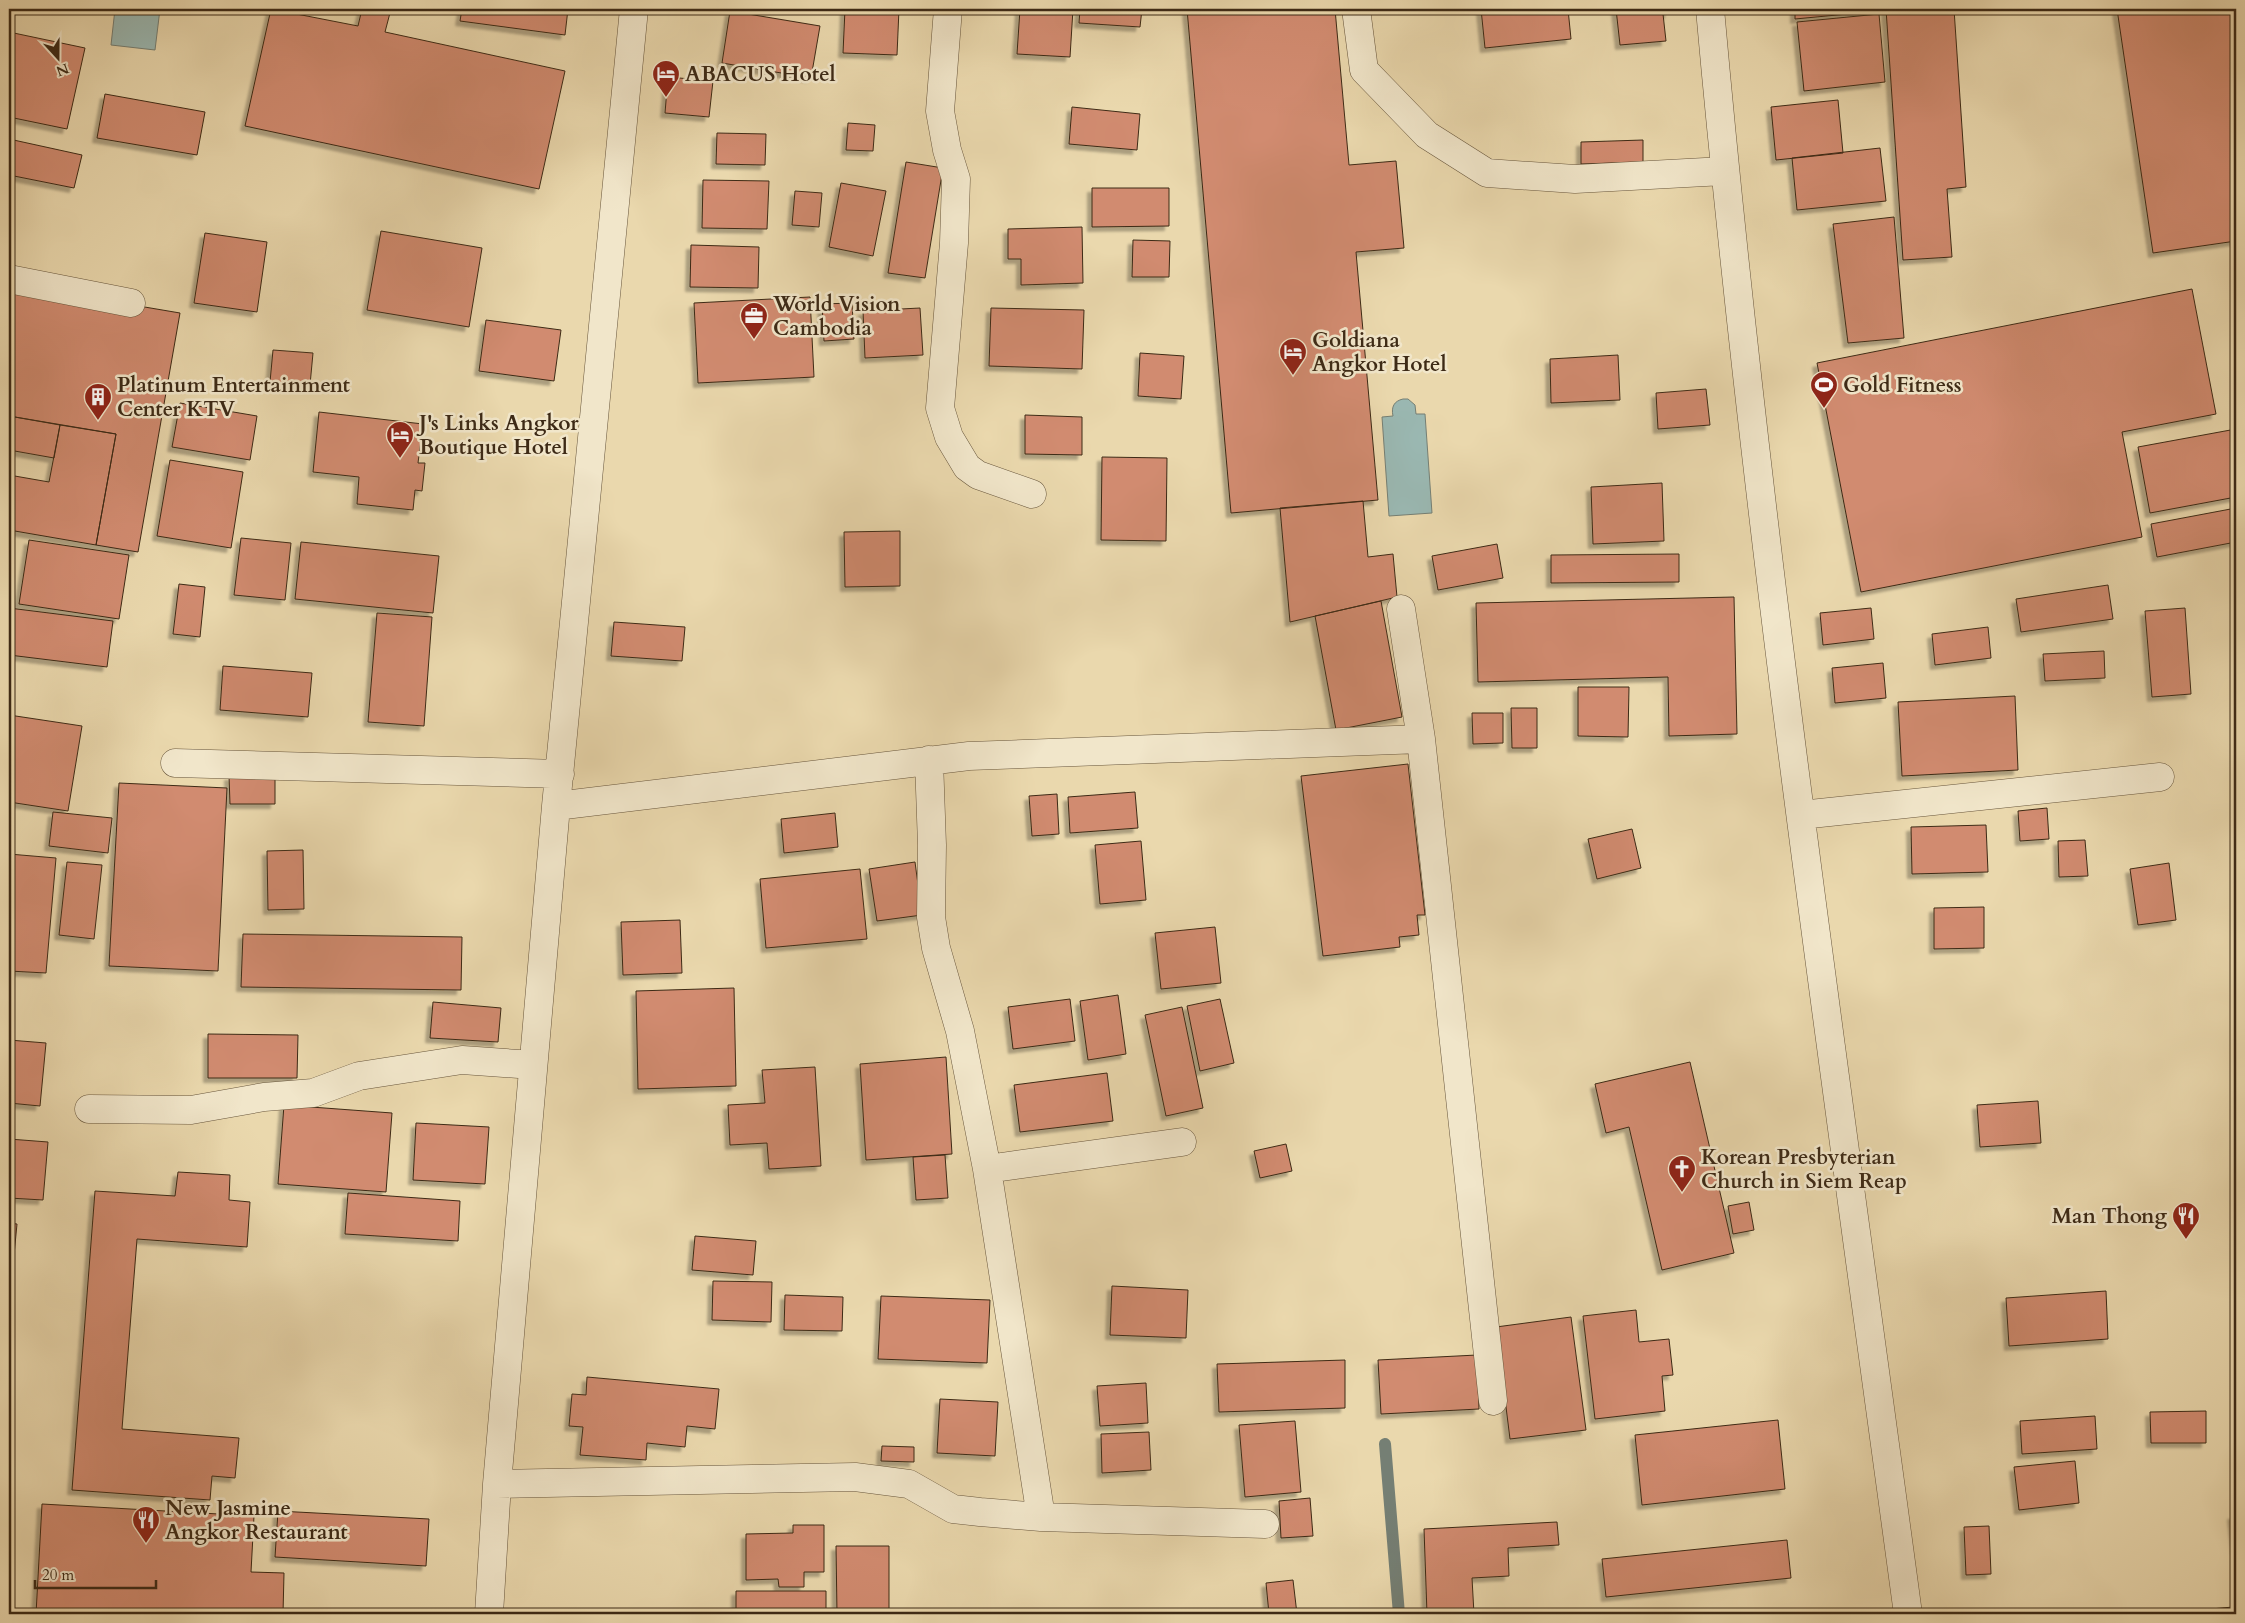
<svg xmlns="http://www.w3.org/2000/svg" width="2245" height="1623" font-family="Cardo,serif">
	<style>
		.water { fill: #9ab8b2; stroke: #757f74 }
		.lines { fill: none; stroke-linecap: round; stroke-linejoin: round }
		.stream { stroke: #757f74; stroke-width: 12 }
		.building { fill: #d18b6f; stroke: #3d2a16; filter: url(#shadow) }
		.minor-casing { stroke: #68563c; stroke-width: 29 }
		.minor { stroke: #f1e6ca; stroke-width: 28 }
		.labels { text-anchor: middle; stroke-width: 5; stroke-linejoin: round; paint-order: stroke }
		.poi-label { font-size: 21px; font-weight: bold; fill: #3d2a16; stroke: #f1e6ca; text-anchor: start }
	</style>
	<defs>
		<filter id="shadow"><feDropShadow dx="-4.5" dy="4.5" stdDeviation="1" flood-color="#0004"/></filter>
	</defs>
	<rect width="100%" height="100%" fill="#ead8ad"/>
	<filter id="stains"><feTurbulence type="fractalNoise" baseFrequency=".004" numOctaves="4"/><feColorMatrix values="0 0 0 0 .2 0 0 0 0 .09 0 0 0 0 .02 0 0 0 .5 -.17"/></filter>
	<radialGradient id="worn" r=".72"><stop offset=".6" stop-color="#630" stop-opacity="0"/><stop offset="1" stop-color="#630" stop-opacity=".3"/></radialGradient>
	<path class="water" d="M115 9H160L155 50 111 45Z
		M1403 399H1408L1415 405 1416 414H1425L1432 513 1389 516 1382 417 1393 416C1391 407 1394 401 1403 399Z"/>
	<g class="lines">
		<path class="stream" d="M1385 1444 1399 1614"/>
	</g>
	<path class="building" d="M271 9 358 26 362 9H391L385 32 565 71 539 189 245 126Z
		M462 9H568L565 35 460 21Z
		M845 9H899L897 55 843 53Z
		M1020 9H1073L1070 57 1017 54Z
		M1080 9H1142L1140 27 1079 23Z
		M1187 9H1335L1349 165 1396 161 1404 248 1356 252 1378 500 1231 513Z
		M1481 9H1568L1571 39 1485 48Z
		M1616 9H1669V14H1663L1666 41 1620 45Z
		M1795 9H1879V11L1795 19Z
		M1886 9H1954L1966 187 1947 189 1952 257 1903 260Z
		M2117 9H2236V241L2153 253Z
		M730 11 820 26 811 78 722 63Z
		M1879 14 1885 82 1804 91 1797 22Z
		M9 32 85 48 67 129 9 117Z
		M668 77 713 81 709 117 665 113Z
		M105 94 205 112 197 155 97 138Z
		M1838 100 1843 153 1776 160 1771 107Z
		M1072 107 1140 114 1137 150 1069 144Z
		M848 123 875 125 873 151 846 150Z
		M717 133 766 134 765 165 716 164Z
		M9 139 82 155 74 188 9 175Z
		M1643 140V162L1581 164V142Z
		M1880 148 1886 201 1797 210 1792 158Z
		M906 162 943 168 925 278 888 273Z
		M703 180 769 181 767 229 702 228Z
		M841 183 886 191 873 256 829 247Z
		M1092 188H1169V226L1092 227Z
		M795 191 822 193 819 227 792 225Z
		M1894 217 1904 338 1848 343 1833 224Z
		M1082 227 1083 283 1021 285V259H1008V229Z
		M381 231 482 248 469 327 367 310Z
		M205 233 267 242 257 312 194 303Z
		M1133 240 1170 241 1169 277H1132Z
		M691 245 759 247 758 288 690 287Z
		M9 284 180 313 138 552 96 545 116 434 9 416Z
		M2192 289 2216 414 2122 432 2142 537 1861 592 1817 363Z
		M810 297 814 377 698 383 694 303Z
		M852 303 854 339 824 341 822 304Z
		M920 308 923 355 865 358 863 311Z
		M991 308 1084 310 1082 369 989 366Z
		M486 320 561 330 554 381 479 371Z
		M273 350 313 353 310 385 270 382Z
		M1140 353 1184 356 1181 399 1138 396Z
		M1618 355 1620 400 1551 403 1550 359Z
		M1706 389 1710 425 1658 429 1656 393Z
		M180 403 257 416 250 460 172 447Z
		M319 412 423 424 418 463H425L422 491 415 490 413 510 357 504 359 477 313 472Z
		M1025 415 1082 417V455L1025 454Z
		M9 416 60 425 54 458 9 450Z
		M60 425 116 434 96 545 9 530V475L49 482Z
		M2236 429V497L2150 513 2138 447Z
		M1102 457 1167 458 1166 541 1101 540Z
		M170 460 243 472 231 548 157 536Z
		M1662 483 1664 541 1593 544 1591 487Z
		M1363 501 1368 557 1393 554 1397 597 1290 622 1280 508Z
		M2236 508V542L2157 557 2151 524Z
		M900 531V586L845 587 844 532Z
		M241 538 291 543 285 600 234 595Z
		M29 540 129 555 119 619 19 604Z
		M301 542 439 556 433 613 295 599Z
		M1497 544 1503 578 1438 590 1432 556Z
		M1679 554V582L1551 583V555Z
		M179 584 205 587 200 637 173 634Z
		M2108 585 2113 619 2021 632 2016 599Z
		M1734 597 1737 734 1669 736 1668 677 1478 682 1476 603Z
		M1381 601 1402 717 1336 730 1315 616Z
		M9 608 113 621 107 667 9 655Z
		M1871 608 1874 639 1823 645 1820 613Z
		M2185 608 2191 694 2152 697 2145 611Z
		M377 613 432 617 424 726 368 722Z
		M614 622 685 627 682 661 611 656Z
		M1988 627 1991 658 1935 665 1932 634Z
		M2104 651 2105 678 2045 681 2043 654Z
		M1883 663 1886 698 1835 703 1832 668Z
		M223 666 312 673 308 717 220 710Z
		M1578 687H1629L1628 737 1578 736Z
		M2015 696 2018 770 1902 776 1898 702Z
		M1511 708H1537V748H1512Z
		M1472 713H1503V743L1473 744Z
		M9 715 82 726 68 811 9 802Z
		M1408 764 1425 915H1417L1419 935 1399 937 1400 947 1323 956 1301 776Z
		M229 776H275V804H230Z
		M119 783 227 788 218 971 109 966Z
		M1135 792 1138 828 1070 833 1068 797Z
		M1057 794 1059 834 1032 836 1029 796Z
		M2047 808 2049 839 2020 841 2018 811Z
		M53 812 112 818 108 853 49 846Z
		M835 813 838 847 784 853 781 819Z
		M1986 825 1988 872 1912 874 1911 827Z
		M1632 829 1641 868 1597 879 1588 839Z
		M2085 840 2088 876 2059 877 2058 841Z
		M1141 841 1146 900 1100 904 1095 845Z
		M303 850 304 909 268 910 267 851Z
		M9 854 56 858 46 973 9 971Z
		M67 862 102 865 94 939 59 935Z
		M915 862 922 915 877 921 869 869Z
		M2169 863 2176 920 2138 925 2130 869Z
		M860 869 867 939 766 948 760 879Z
		M1984 907V948L1934 949V908Z
		M680 920 682 973 623 975 621 922Z
		M1215 927 1221 983 1161 989 1155 933Z
		M243 934 462 937 461 990 241 987Z
		M734 988 736 1086 638 1089 636 991Z
		M1118 995 1126 1054 1088 1060 1080 1001Z
		M1070 999 1075 1041 1013 1049 1008 1007Z
		M1220 999 1234 1063 1200 1071 1187 1006Z
		M433 1002 501 1008 498 1042 430 1038Z
		M1182 1007 1203 1108 1166 1116 1145 1015Z
		M208 1034 298 1035 297 1078H208Z
		M9 1040 46 1043 40 1106 9 1103Z
		M946 1057 952 1154 866 1160 860 1064Z
		M1690 1062 1734 1253 1662 1270 1629 1127 1606 1133 1595 1084Z
		M815 1067 821 1166 769 1169 767 1143 730 1145 728 1105 765 1103 762 1070Z
		M1107 1073 1113 1121 1020 1132 1014 1085Z
		M2038 1101 2041 1143 1980 1147 1977 1105Z
		M284 1105 392 1113 386 1192 278 1184Z
		M416 1123 489 1127 485 1184 413 1180Z
		M9 1139 48 1142 43 1200 9 1198Z
		M1286 1144 1292 1171 1260 1178 1254 1151Z
		M945 1155 948 1198 916 1200 913 1157Z
		M178 1172 230 1175 229 1200 250 1202 247 1247 137 1239 122 1429 239 1438 235 1478 212 1476 210 1500 72 1490 95 1191 175 1196Z
		M348 1193 460 1201 458 1241 345 1234Z
		M1749 1202 1754 1230 1733 1234 1728 1206Z
		M9 1223 17 1224 14 1255 9 1254Z
		M695 1236 756 1241 753 1275 692 1270Z
		M713 1281 772 1282 771 1322 712 1320Z
		M1112 1286 1188 1290 1186 1338 1110 1335Z
		M2106 1291 2108 1339 2009 1346 2006 1298Z
		M785 1295 843 1297 842 1331 784 1330Z
		M881 1296 990 1300 987 1363 878 1359Z
		M1636 1310 1639 1342 1669 1339 1673 1375 1662 1376 1665 1411 1595 1419 1583 1316Z
		M1571 1317 1586 1430 1510 1439 1496 1327Z
		M1477 1355 1479 1409 1381 1414 1378 1360Z
		M1345 1360V1408L1219 1412 1217 1364Z
		M587 1377 719 1389 715 1429 687 1426 685 1447 647 1443 646 1460 580 1455 583 1427 569 1426 572 1394 586 1395Z
		M1146 1383 1148 1423 1100 1426 1097 1386Z
		M940 1399 998 1402 995 1456 937 1453Z
		M2206 1411V1443H2151L2150 1412Z
		M2095 1416 2097 1449 2022 1454 2020 1421Z
		M1778 1420 1785 1489 1642 1505 1635 1435Z
		M1295 1421 1301 1492 1245 1497 1239 1425Z
		M1149 1432 1151 1470 1102 1473 1101 1434Z
		M882 1446 914 1447V1462L881 1461Z
		M2075 1461 2079 1503 2019 1510 2014 1467Z
		M1310 1498 1313 1536 1281 1538 1279 1501Z
		M42 1504 254 1516 251 1572 284 1573 283 1614H36Z
		M278 1511 429 1519 426 1566 275 1557Z
		M2232 1515H2236V1550Z
		M1557 1522 1559 1545 1508 1548 1509 1576 1472 1578 1474 1614H1427L1424 1529Z
		M793 1525H824V1572H804V1587H779L778 1579 746 1580V1534L793 1533Z
		M1989 1526 1991 1574 1966 1575 1964 1527Z
		M1787 1540 1791 1578 1606 1597 1602 1559Z
		M836 1546H889V1614H837Z
		M1293 1580 1297 1614H1269L1266 1583Z
		M736 1591H826V1614H736Z
		M2233 1607V1614H2177V1612Z"/>
	<g class="lines">
		<defs>
			<path id="minor" d="M948 9 940 111 947 150 956 179 954 243 940 408 949 437 967 467 978 475 1032 494
				M1356 9 1364 70 1427 135 1487 173 1575 179 1724 171
				M1710 9C1758 546 1836 1080 1908 1614
				M9 279 131 303
				M1401 609 1421 739 1493 1401
				M929 760 932 845 931 917 936 948 960 1031 987 1169 1041 1517
				M175 763 560 774
				M556 806 969 756 1421 739
				M1801 815 2160 777
				M89 1109 191 1110 264 1097 313 1093 359 1076 462 1060 533 1065
				M987 1169 1182 1142
				M497 1484 855 1477 909 1484 953 1509 980 1512 1041 1517 1265 1524
				M489 1614 497 1484 556 806 634 9"/>
		</defs>
		<use href="#minor" class="minor-casing"/>
		<use href="#minor" class="minor"/>
	</g>
	<defs>
		<symbol id="hotel-pin" viewBox="-11 -11 22 30"><path d="M0 17L-7.5 6A9.5 9.5 0 1 1 7.5 6Z" fill="#8f2418" stroke="#f1e6ca"/><path d="M-6-4.5h1.5V1H6V5H4.5V3h-9V5H-6ZM-4 0a1.8 1.8 0 1 1 3.6 0ZM.5 0V-2.5h3Q6-2.5 6 0Z" fill="#fff"/></symbol>
		<symbol id="office-pin" viewBox="-11 -11 22 30"><path d="M0 17L-7.5 6A9.5 9.5 0 1 1 7.5 6Z" fill="#8f2418" stroke="#f1e6ca"/><path d="M-6-3h4V-5.5h4V-3h4V5H-6ZM-1-4.5V-3h2v-1.5ZM-6 0V1H6V0Z" fill="#fff"/></symbol>
		<symbol id="stadium-pin" viewBox="-11 -11 22 30"><path d="M0 17L-7.5 6A9.5 9.5 0 1 1 7.5 6Z" fill="#8f2418" stroke="#f1e6ca"/><path d="M0-5a6.5 5 0 1 0 0 10a6.5 5 0 1 0 0-10ZM-3.5-1.8h7v3.6h-7Z" fill="#fff"/></symbol>
		<symbol id="building-pin" viewBox="-11 -11 22 30"><path d="M0 17L-7.5 6A9.5 9.5 0 1 1 7.5 6Z" fill="#8f2418" stroke="#f1e6ca"/><path d="M-4-6H4V6H1V3H-1V6H-4ZM-2.5-4.3h1.7v1.8h-1.7ZM.8-4.3h1.7v1.8H.8ZM-2.5-1h1.7V.8h-1.7ZM.8-1h1.7V.8H.8Z" fill="#fff"/></symbol>
		<symbol id="church-pin" viewBox="-11 -11 22 30"><path d="M0 17L-7.5 6A9.5 9.5 0 1 1 7.5 6Z" fill="#8f2418" stroke="#f1e6ca"/><path d="M-1.2-6h2.4v3.5h3.3v2.4h-3.3V6h-2.4V-.1h-3.3v-2.4h3.3Z" fill="#fff"/></symbol>
		<symbol id="restaurant-pin" viewBox="-11 -11 22 30"><path d="M0 17L-7.5 6A9.5 9.5 0 1 1 7.5 6Z" fill="#8f2418" stroke="#f1e6ca"/><path d="M-5-6h1v4h1v-4h1v4h1v-4h1v5L-1.5 .5V6h-2V.5L-5-1ZM5-6V6H3V1.5H1.5Q1.5-4 5-6Z" fill="#fff"/></symbol>
	</defs>
	<g fill-rule="evenodd">
		<use href="#hotel-pin" x="650" y="58" width="32" height="43"/>
		<use href="#office-pin" x="738" y="300" width="32" height="43"/>
		<use href="#hotel-pin" x="1277" y="336" width="32" height="43"/>
		<use href="#stadium-pin" x="1808" y="369" width="32" height="43"/>
		<use href="#building-pin" x="82" y="381" width="32" height="43"/>
		<use href="#hotel-pin" x="384" y="419" width="32" height="43"/>
		<use href="#church-pin" x="1666" y="1153" width="32" height="43"/>
		<use href="#restaurant-pin" x="2170" y="1200" width="32" height="43"/>
		<use href="#restaurant-pin" x="130" y="1504" width="32" height="43"/>
	</g>
	<g class="labels">
		<g class="poi-label">
			<text x="685" y="81">ABACUS Hotel</text>
			<text x="773" y="311">World Vision<tspan x="773" dy="24">Cambodia</tspan></text>
			<text x="1312" y="347">Goldiana<tspan x="1312" dy="24">Angkor Hotel</tspan></text>
			<text x="117" y="392">Platinum Entertainment<tspan x="117" dy="24">Center KTV</tspan></text>
			<text x="1843" y="392">Gold Fitness</text>
			<text x="419" y="430">J's Links Angkor<tspan x="419" dy="24">Boutique Hotel</tspan></text>
			<text x="1701" y="1164">Korean Presbyterian<tspan x="1701" dy="24">Church in Siem Reap</tspan></text>
			<text x="2167" y="1223" text-anchor="end">Man Thong</text>
			<text x="165" y="1515">New Jasmine<tspan x="165" dy="24">Angkor Restaurant</tspan></text>
		</g>
	</g>
	<rect width="2245" height="1623" fill="none" stroke="#ead8ad" stroke-width="30"/>
	<rect x="10" y="10" width="2225" height="1603" fill="none" stroke="#3d2a16" stroke-width="2.5"/>
	<rect x="15" y="15" width="2215" height="1593" fill="none" stroke="#3d2a16"/>
	<g transform="translate(58 58) rotate(159)" stroke="#f1e6ca" stroke-width="4" paint-order="stroke">
	<path d="M0-4L9 19L0 12L-9 19Z" fill="#3d2a16"/>
	<text y="-8" font-size="14" font-weight="bold" text-anchor="middle" fill="#3d2a16">N</text>
	</g>
	<path d="M35 1580v8h121v-8" fill="none" stroke="#3d2a16" stroke-width="2.5"/>
	<text x="42" y="1580" font-size="15" fill="#3d2a16" stroke="#f1e6ca" stroke-width="4" paint-order="stroke">20 m</text>
	<rect width="100%" height="100%" filter="url(#stains)"/>
	<rect width="100%" height="100%" fill="url(#worn)"/>
</svg>
